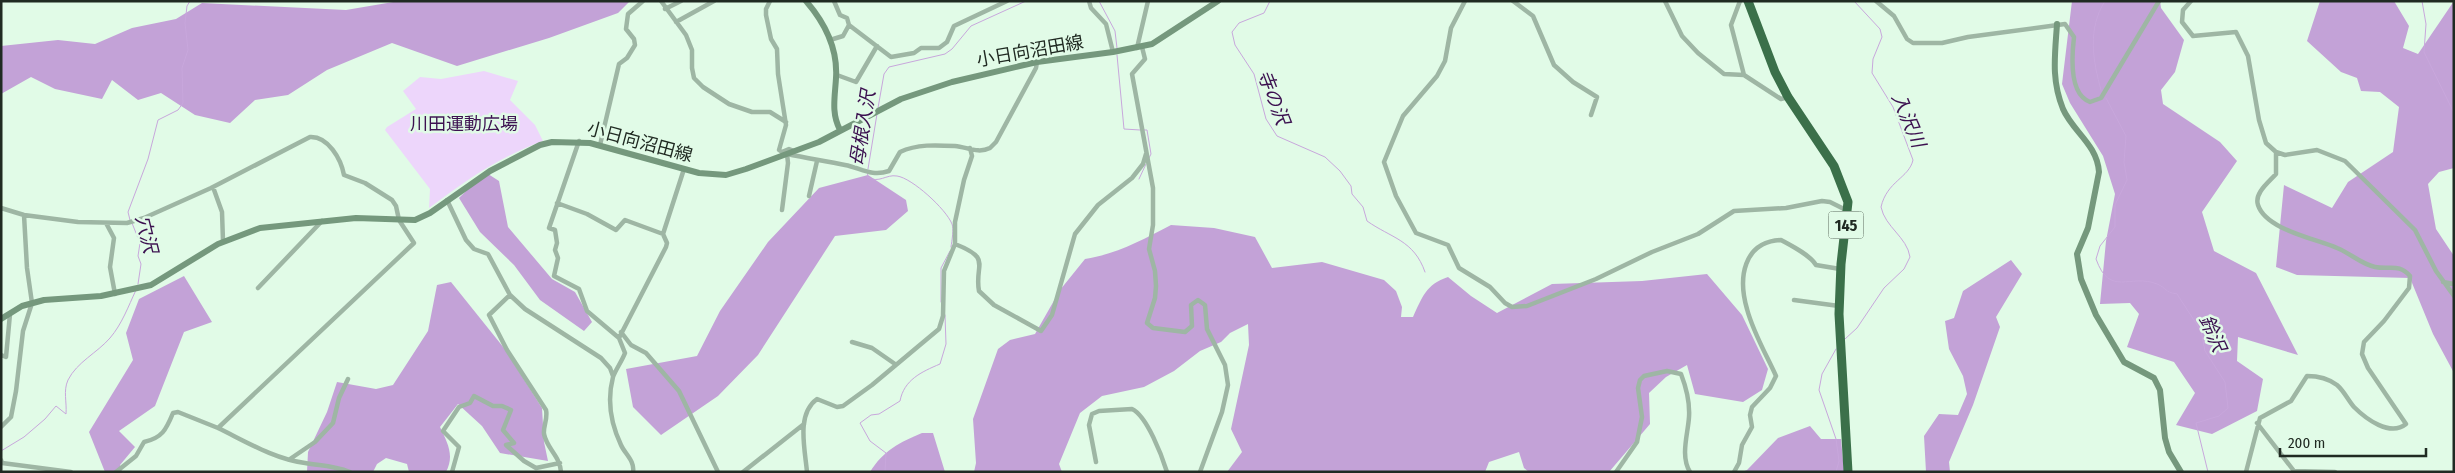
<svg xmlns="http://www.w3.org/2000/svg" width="2455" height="473" font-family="'Fira Sans Condensed','Noto Sans JP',sans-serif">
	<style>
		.green { fill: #edd6fb }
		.forest { fill: #c3a2d7 }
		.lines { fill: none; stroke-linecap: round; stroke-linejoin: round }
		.stream { stroke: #c8a7dc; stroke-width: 1 }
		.street { stroke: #9eb6a4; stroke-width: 4.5 }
		.secondary { stroke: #75987d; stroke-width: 6 }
		.highway { stroke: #3b704a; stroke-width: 9 }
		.labels { text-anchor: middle; stroke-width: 5; stroke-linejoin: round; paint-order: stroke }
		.shield { fill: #e1fbe7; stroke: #5a695d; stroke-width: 1 }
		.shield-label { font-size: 16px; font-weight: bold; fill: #202a22 }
		.street-label { font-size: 18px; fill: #202a22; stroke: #e1fbe7 }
		.park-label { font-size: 18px; fill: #3d1251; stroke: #e1fbe7 }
		.water-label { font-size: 19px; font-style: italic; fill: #3c1150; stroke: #e1fbe7 }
	</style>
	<rect width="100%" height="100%" fill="#e1fbe7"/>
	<path class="green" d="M484 71 518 81 510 100 535 125 543 141C497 158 468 179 429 208L430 189 385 130 387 127 416 109 403 91 420 77 441 79Z"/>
	<path class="forest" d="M399 1H630L618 13 549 38 457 66 392 43 327 70 288 95 255 100 230 123 195 115 161 93 138 100 112 80 102 99 55 89 31 77 1 94V46L58 40 95 44 132 28 176 19 202 3 346 10Z
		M2072 1H2160L2161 8 2184 40 2175 72 2161 90 2163 104 2220 142 2237 161 2202 212 2214 251 2256 273 2298 355 2238 337 2237 361 2263 379 2257 411 2212 434 2176 425 2195 393 2174 362 2127 347 2139 314 2130 303 2100 304 2106 241 2115 194 2103 156 2070 103 2062 84Z
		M2320 1H2394L2409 26 2403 48 2418 54 2454 1V168L2439 172 2428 184 2436 229 2454 256V373L2433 334 2410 278 2297 275 2276 267 2284 185 2332 208 2348 182 2393 152 2399 107 2380 92 2361 91 2357 78 2341 72 2307 41Z
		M485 172 499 181 508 227 552 279 575 292 592 322 584 331 540 300 514 265 480 232 459 198Z
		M868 175 906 200 908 211 886 230 835 236 758 355 718 396 661 435 633 407 626 369 697 356 720 311 768 242 819 188Z
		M1171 225 1214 228 1255 237 1272 268 1322 262 1384 280 1396 291 1402 307 1401 317H1413C1422 298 1426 284 1448 277L1471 296 1497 313 1552 284 1642 281 1707 274 1742 315 1768 369 1762 390 1743 402 1695 394 1687 365 1666 377 1649 393 1650 424 1609 472H1529L1524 468 1519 452 1489 462 1485 472H1227L1242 452 1231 429 1249 345 1248 324 1230 333 1221 342 1200 351 1174 371 1144 387 1102 396 1080 413 1059 464 1062 472H974L976 463 973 419 998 349 1010 340 1035 334 1060 290 1085 259C1117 254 1142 240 1171 225Z
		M2011 260 2022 274 1996 317 2000 327 1973 405 1949 462 1950 472H1926L1924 436 1939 414 1958 415 1967 394 1963 376 1949 349 1945 321 1954 318 1963 291Z
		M184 276 212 322 184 332 155 406 119 431 135 447 120 465 122 472H105L89 432 133 360 126 333 139 299Z
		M451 282 504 348 542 408 544 442 548 461 500 453 482 426 458 404 440 427C447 442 455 455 446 472H409L407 464 386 458 377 464 373 472H307L308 452 327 412 337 382 376 389 393 385 428 331 437 285Z
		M1810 426 1821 439H1841L1844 472H1742L1747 470 1778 438Z
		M922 433H933L945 472H870C883 451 900 442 922 433Z"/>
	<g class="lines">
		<path class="stream" d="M293 1H298
			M1099 1 1115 31 1117 48
			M1270 1 1264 13 1239 23 1232 32 1235 45 1254 74 1266 119 1277 136 1325 157 1340 171 1351 186 1352 194 1363 207 1367 221C1391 238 1414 240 1425 272
			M2422 1 2426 24 2424 52 2454 113
			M1117 55 1124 129 1140 130
			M2101 90C2093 61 2087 29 2105 1
			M2106 98 2126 136 2124 162 2127 180 2115 205V227L2100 246 2096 259C2110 298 2130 273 2157 284 2167 288 2164 292 2177 294L2201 331 2205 351 2225 382 2228 408 2219 416 2196 423 2208 472
			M878 108 884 74 889 67 945 54 952 49 971 26 1026 1
			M1144 130H1147L1151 154 1149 158
			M868 169 877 114
			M868 173 867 177C879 184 886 174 897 176 912 178 946 209 952 224 954 229 952 240 951 247
			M1139 179 1146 164
			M130 220 128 212 148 159 158 120 178 110 183 103 182 68 188 50 185 23 187 6 190 1
			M132 223 140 243 138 256 141 264 138 284
			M941 302V268L950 251
			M1845 339 1857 328 1884 288 1904 269 1910 257C1907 237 1885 227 1881 207 1887 181 1909 178 1913 160L1893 107 1872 73 1873 59 1882 37 1880 29 1854 1
			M1836 349 1822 374 1819 390 1836 439 1839 461 1836 472
			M1 451 24 437 45 419 56 406 66 414C67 402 63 391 68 380 77 362 97 353 110 338 122 324 128 307 136 290
			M885 472 886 453 870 441 860 423 871 415 879 414 900 401C904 380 921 372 940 364L946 344 945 315"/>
		<path class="street" d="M661 1 686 35 692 50V68L694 78 703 87 729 104 752 112H770L786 122
			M770 1 766 9V15L771 39 777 49 778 74 786 125 779 150 782 152 789 149 794 151
			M1089 1 1091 8 1106 24 1113 52
			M1465 1 1451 28 1445 61 1437 76 1403 116 1384 162 1396 196 1416 233 1448 245 1459 268 1490 287 1505 303 1512 307 1527 306 1596 279 1652 252 1698 234 1734 211 1786 208 1822 201 1830 202 1846 210
			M1513 1 1533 16 1554 65 1573 82 1597 97 1591 115
			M1665 1 1682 36 1698 53 1724 74 1744 75 1781 99 1788 97
			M1740 1 1731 25 1744 75
			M1876 1 1894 16 1907 39 1913 43H1942L1968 37 2065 24 2074 37C2072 54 2068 94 2090 102L2101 98 2159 1
			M2191 1 2183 10 2182 22 2193 36 2236 32 2248 56 2259 120 2266 143 2276 152 2285 155 2317 150 2345 161 2415 230 2436 271 2454 296
			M665 9 681 1
			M676 22 714 1
			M849 25 891 57 914 53 921 48H939L947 42 954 26 1007 1
			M830 40 843 36 849 25 847 18 840 15 834 1
			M1142 47 1145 59 1132 74 1153 188V225L1149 249 1155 271 1156 286 1155 298 1147 323 1153 328 1185 332 1192 326 1191 305 1198 300 1205 305 1207 329 1225 365 1228 385 1222 412 1200 472
			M1137 48 1148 1
			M837 75 856 82 877 46
			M579 141 549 228 555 230 557 243 555 250 558 258 554 276 579 289 587 311 619 338
			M600 145 619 64 627 58 635 45 634 39 626 29 628 14 643 1
			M213 187 222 212 223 241
			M809 196 817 161
			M447 200 466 240 474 249 488 254 510 295 525 309 601 358 610 368 613 376
			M557 203 587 214 616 230 625 220 663 234
			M1 208 24 215 78 222 127 223 144 218 211 188 310 137C328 136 341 159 344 175L365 183 392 200 396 206 399 220 414 243 218 428C245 441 274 459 305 463 322 466 332 465 350 472
			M782 210 788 163 787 154C806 158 825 161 845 165 861 168 871 177 889 171L900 152C917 144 936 145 955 146 967 147 978 154 990 148L996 142 1036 68 1037 62
			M106 223 114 238 110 267 115 294
			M955 244C993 259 974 264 979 291L994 305 1041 331 1052 315 1075 234 1098 205 1132 178 1143 164 1146 154
			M2443 282 2454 284
			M258 288 322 221
			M510 295 489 315 507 350 546 410C548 419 543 426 544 434 547 449 560 456 561 472
			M1794 300 1839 306
			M621 332 631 345 646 353 679 391 718 472
			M852 342 872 348 895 364
			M1 355 6 357 10 314
			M2257 423 2294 471 2335 472
			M1 427 11 417 16 391 23 331 32 303 27 268 24 215
			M290 459 315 442 333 423 339 398 348 379
			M1 460 2 463 71 472
			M1096 462 1089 425 1092 414 1099 411 1132 409C1147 416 1162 456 1167 472
			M116 472 136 456 144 442C162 438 166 430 173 413L178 412 218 428
			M452 472 459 447 443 431 459 407 470 403 474 396 493 406H502L511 410 503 430 514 443 506 445 524 461 536 468 560 463
			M633 472C635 461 625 454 621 445 611 424 607 400 613 377 616 369 622 361 625 353L619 338 666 247 667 243 663 234 684 169
			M743 472 804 424
			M807 472C805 449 796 414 817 399L837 407 843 406 872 385 939 329 943 316 944 271 955 244V222L964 180 972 156 970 148
			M1616 472 1637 442 1642 417 1638 388 1640 380 1644 376 1667 371 1681 374C1686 387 1690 402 1689 417 1688 434 1680 456 1690 472
			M1734 472 1739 463 1742 445 1752 427 1750 415 1752 407 1770 388 1776 376C1766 354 1753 332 1747 309 1738 278 1743 242 1781 240 1792 246 1810 255 1816 265L1840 269
			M2246 472 2260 418 2291 401 2307 376C2317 376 2329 379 2337 385 2344 391 2348 400 2354 407 2366 419 2390 437 2406 424L2368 368 2362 354 2364 342 2384 321 2409 288 2410 276C2399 263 2390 270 2375 267 2361 264 2350 253 2337 248 2317 239 2266 230 2258 205 2254 193 2269 182 2276 174V152"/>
		<path class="secondary" d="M806 1C825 23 838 48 836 78 835 97 831 113 840 130
			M2057 24C2055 55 2051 79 2063 109 2073 132 2097 144 2099 172L2088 228 2077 254 2081 279 2096 315 2124 362 2154 378 2160 390 2165 438 2169 452 2181 472
			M1 319 22 306 44 300 101 296 151 285 218 244 260 228 356 218 415 220 430 213 490 171 540 145 552 142 590 143 699 173 726 175 746 169 819 142 901 99 952 82 1037 62 1113 52 1152 44 1218 1"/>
		<path class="highway" d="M1748 1 1775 72 1788 97 1834 166 1848 202 1841 264 1839 314 1848 472"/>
	</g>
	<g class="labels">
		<rect class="shield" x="1828.5" y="211.5" width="35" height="27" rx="4"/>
		<g class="shield-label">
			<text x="1846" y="231">145</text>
		</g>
		<g class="street-label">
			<text transform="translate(1030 51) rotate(-10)" y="6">小日向沼田線</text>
			<text transform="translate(640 142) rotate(15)" y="6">小日向沼田線</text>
		</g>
		<g class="park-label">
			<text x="464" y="130">川田運動広場</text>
		</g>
		<g class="water-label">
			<text transform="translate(1274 97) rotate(69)" y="7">寺の沢</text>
			<text transform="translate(1909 120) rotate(67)" y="7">入沢川</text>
			<text transform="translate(862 128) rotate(-81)" y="7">母根入沢</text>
			<text transform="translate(147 234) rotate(76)" y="7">穴沢</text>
			<text transform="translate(2213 333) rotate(66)" y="7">鈴沢</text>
		</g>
	</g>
	<rect width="2455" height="473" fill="none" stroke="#202a22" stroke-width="5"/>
	<path d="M2280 448v8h146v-8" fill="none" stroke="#202a22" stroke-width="2.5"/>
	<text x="2288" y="448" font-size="15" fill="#202a22" stroke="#e1fbe7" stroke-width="4" paint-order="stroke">200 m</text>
</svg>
